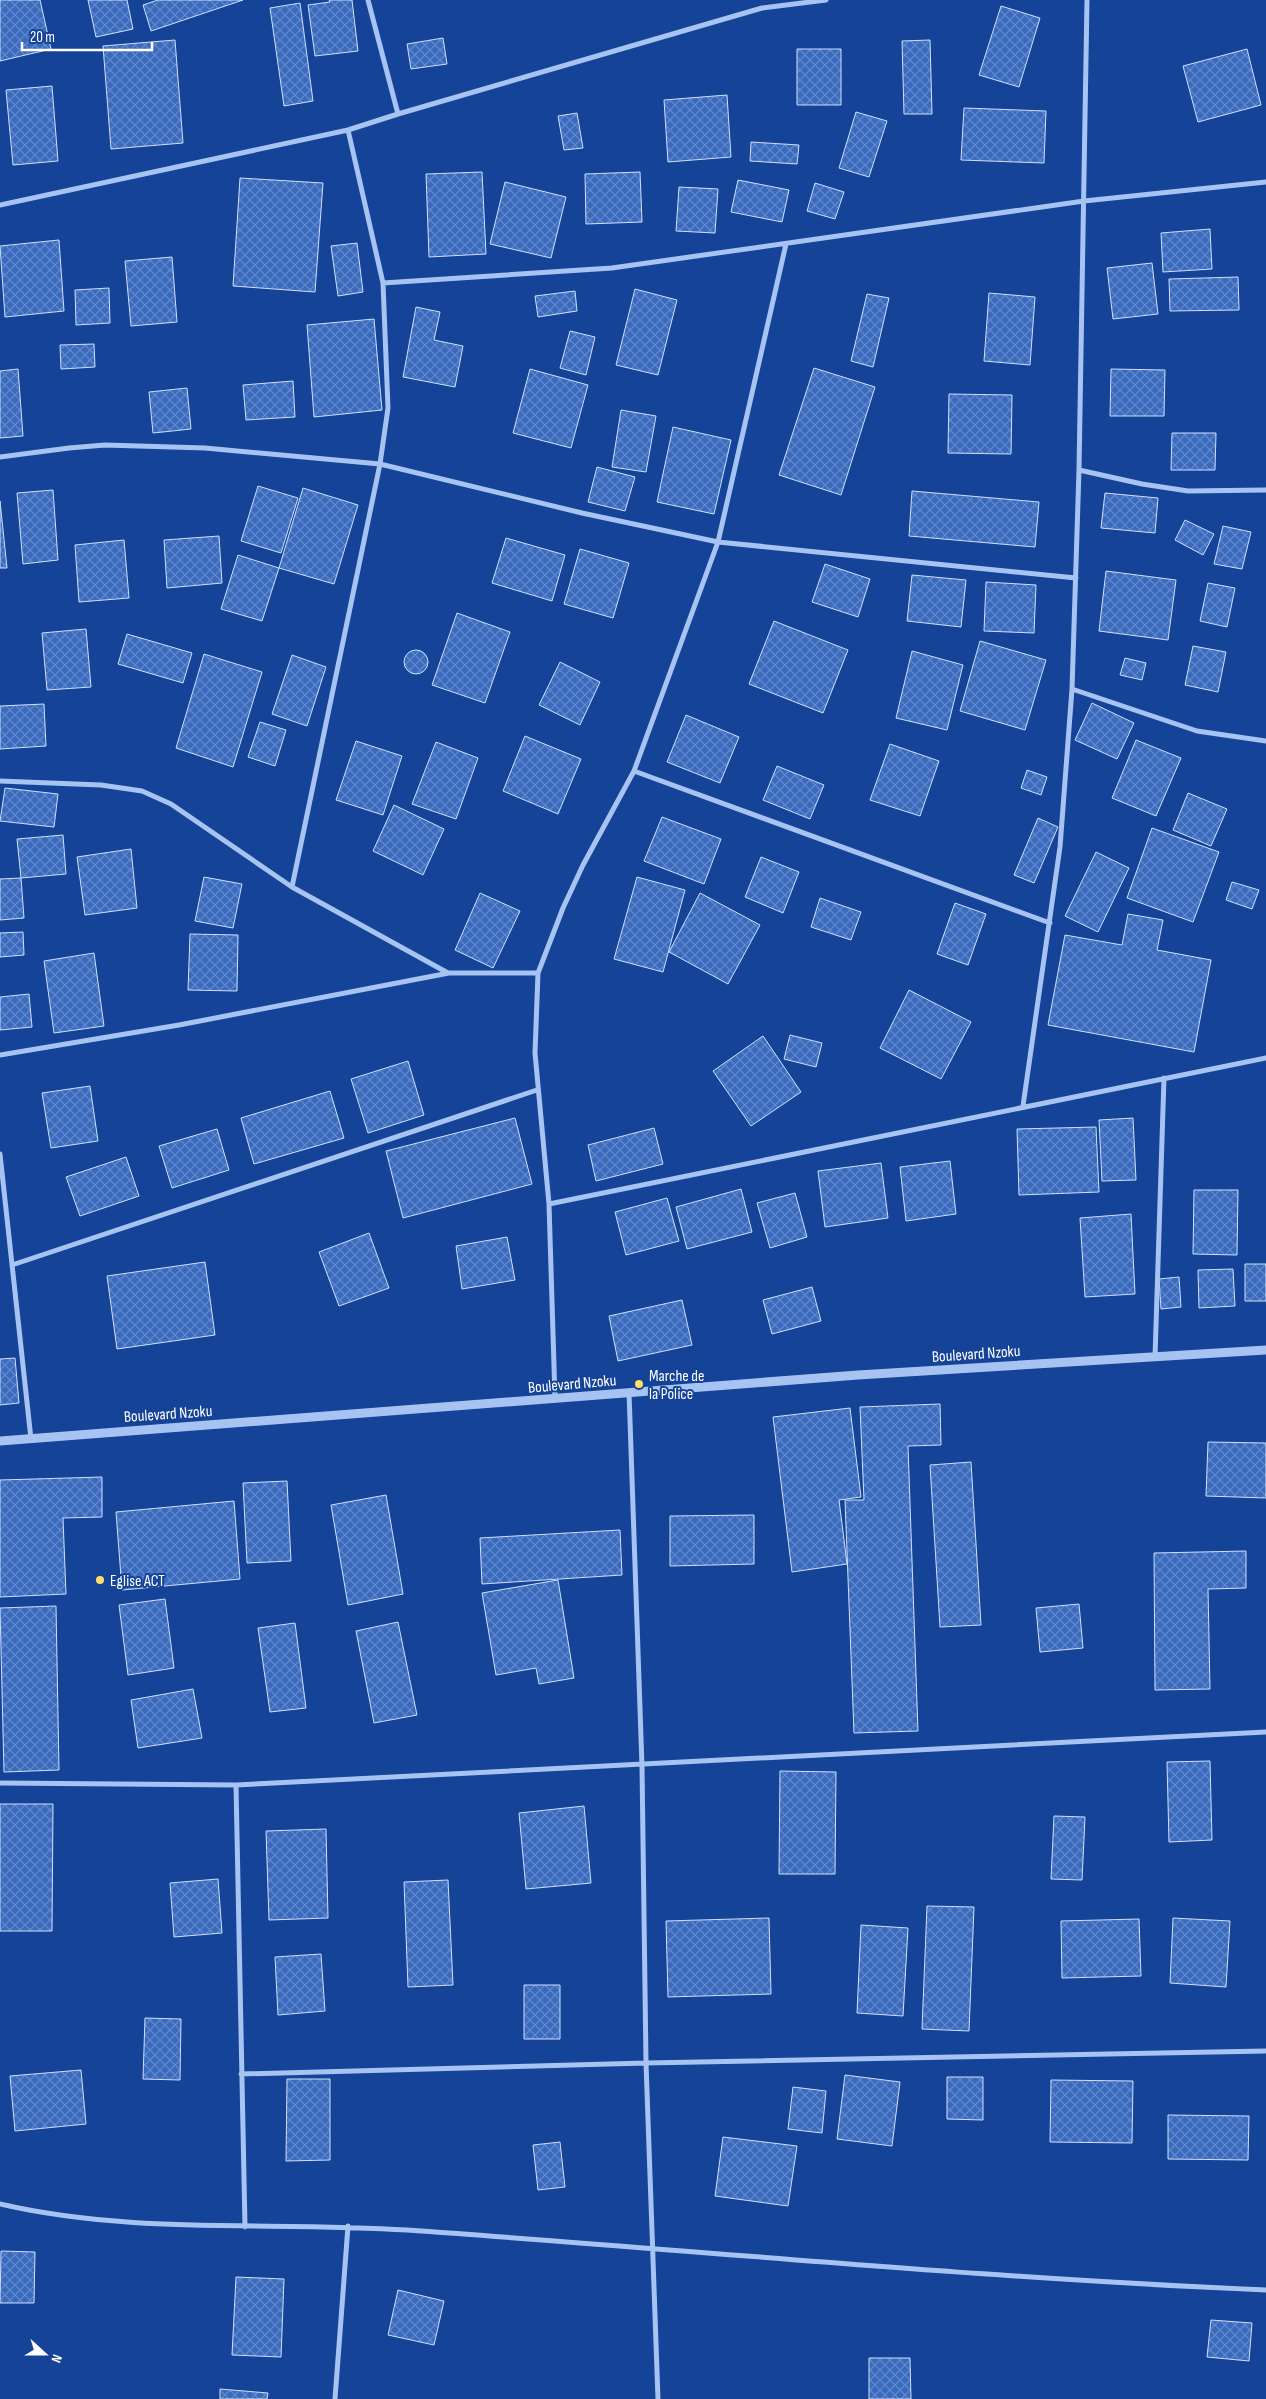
<svg xmlns="http://www.w3.org/2000/svg" width="1266" height="2399" font-family="'Sofia Sans Condensed',sans-serif">
	<style>
		.building { fill: url(#building-cross-hatch); stroke: #cee0fd }
		.lines { fill: none; stroke-linecap: round; stroke-linejoin: round }
		.minor { stroke: #a7c3f2; stroke-width: 5 }
		.tertiary { stroke: #a7c3f2; stroke-width: 9 }
		.poi-dot { fill: #ffdf68; stroke: #154397; stroke-width: 2 }
		.labels { text-anchor: middle; stroke-width: 4; stroke-linejoin: round; paint-order: stroke }
		.street-label { font-size: 16px; fill: #fff; stroke: #154397 }
		.poi-label { font-size: 16px; fill: #fff; stroke: #154397; text-anchor: start }
	</style>
	<defs>
		<pattern id="building-cross-hatch" width="8" height="8" patternUnits="userSpaceOnUse" patternTransform="scale(1.25)"><rect width="8" height="8" fill="#396abd"/><path d="M0 0l8 8M0 8l8-8" fill="none" stroke="#6188ca"/></pattern>
	</defs>
	<rect width="100%" height="100%" fill="#154397"/>
	<path class="building" d="M0 0H40L51 49 0 61Z
		M88 0H127L133 29 96 37Z
		M158 0H243L151 31 143 5Z
		M329 0H352L358 51 315 56 308 5 330 2Z
		M300 3 313 101 284 106 270 8Z
		M1001 6 1040 18 1019 87 979 75Z
		M443 38 447 64 411 69 407 44Z
		M175 40 183 143 111 149 103 46Z
		M930 40 932 114H904L902 41Z
		M797 49H841V105H797Z
		M1247 49 1261 105 1198 122 1183 66Z
		M52 86 58 161 13 165 6 90Z
		M727 95 731 157 668 162 664 100Z
		M964 108 1046 111 1044 163 961 160Z
		M856 112 887 121 869 177 839 168Z
		M577 113 583 148 564 150 558 116Z
		M751 142 799 145 797 164 750 161Z
		M482 172 486 254 429 257 426 174Z
		M640 172 642 222 586 224 585 174Z
		M240 178 323 183 315 292 233 286Z
		M738 180 789 190 782 222 731 212Z
		M505 182 566 197 551 258 490 244Z
		M815 183 844 192 835 219 807 211Z
		M679 187 718 189 715 233 676 231Z
		M1210 229 1212 269 1163 272 1161 233Z
		M59 240 64 311 5 317 0 246Z
		M357 243 363 292 338 296 331 246Z
		M172 257 177 322 131 326 125 261Z
		M1152 263 1158 314 1113 319 1107 268Z
		M1238 277 1239 310 1170 311 1169 279Z
		M109 288 110 323 76 325 75 290Z
		M635 289 677 300 658 375 616 365Z
		M575 291 577 311 538 317 535 296Z
		M989 293 1035 297 1030 365 984 361Z
		M867 294 889 298 873 367 851 361Z
		M416 307 440 312 434 340 463 346 455 387 403 377Z
		M374 319 382 410 314 417 307 325Z
		M570 331 595 337 586 375 560 368Z
		M94 344 95 367 61 369 60 345Z
		M814 368 875 387 841 495 779 475Z
		M18 369 23 436 0 438V371Z
		M530 369 588 385 571 448 513 433Z
		M1111 369 1165 370 1164 416H1110Z
		M293 381 295 417 246 420 243 385Z
		M187 388 191 429 153 433 149 392Z
		M949 394 1012 395 1011 454 948 453Z
		M621 410 656 416 646 472 612 467Z
		M673 427 731 440 714 514 657 502Z
		M1172 433H1216L1215 470H1171Z
		M597 467 635 477 625 511 588 502Z
		M258 486 298 498 281 553 241 541Z
		M303 488 358 505 334 584 279 568Z
		M53 490 58 560 23 564 17 493Z
		M912 491 1039 502 1035 547 909 536Z
		M1105 493 1158 498 1155 533 1101 528Z
		M0 501 7 568H0Z
		M1185 520 1214 534 1203 555 1175 540Z
		M1223 526 1251 532 1242 569 1214 564Z
		M219 536 222 583 167 588 164 540Z
		M506 538 565 555 552 601 492 583Z
		M124 540 129 598 79 602 75 545Z
		M580 549 629 563 613 618 564 604Z
		M238 555 279 568 262 621 221 609Z
		M825 564 870 579 858 617 812 602Z
		M1106 571 1176 580 1168 640 1099 631Z
		M912 575 966 580 961 627 907 621Z
		M986 582 1036 585 1034 633 984 631Z
		M1208 583 1235 588 1227 627 1200 621Z
		M457 613 510 632 485 703 432 685Z
		M774 621 848 650 823 713 749 684Z
		M86 629 91 687 47 690 42 633Z
		M127 634 192 653 183 683 118 664Z
		M980 641 1046 660 1025 730 960 711Z
		M1193 646 1226 652 1218 692 1185 685Z
		M404 662a12 12 0 1 1 24 0a12 12 0 1 1-24 0Z
		M912 651 963 665 947 730 896 718Z
		M204 654 262 672 233 767 176 748Z
		M292 655 326 667 307 726 272 714Z
		M1125 658 1146 663 1142 680 1120 675Z
		M560 662 600 682 580 725 539 705Z
		M1092 703 1134 723 1117 759 1075 740Z
		M44 704 46 746 0 749V706Z
		M686 715 739 737 720 783 667 762Z
		M260 722 286 730 275 766 248 757Z
		M525 736 581 759 558 814 503 791Z
		M1136 740 1181 758 1156 816 1112 798Z
		M356 741 402 756 383 815 336 800Z
		M436 742 478 758 456 819 412 804Z
		M890 744 939 761 920 816 870 800Z
		M777 766 824 785 810 819 763 800Z
		M1027 770 1047 777 1041 795 1021 788Z
		M5 788 58 794 54 827 0 821Z
		M1188 793 1227 809 1211 846 1173 830Z
		M394 805 444 829 423 875 373 851Z
		M662 817 721 839 704 884 644 861Z
		M1038 818 1058 827 1034 883 1014 875Z
		M1152 828 1219 852 1193 922 1127 898Z
		M63 835 66 874 21 878 17 839Z
		M131 849 137 908 85 915 77 857Z
		M1096 852 1129 868 1098 932 1065 916Z
		M761 857 799 872 783 913 745 897Z
		M204 877 242 884 233 928 195 921Z
		M637 877 685 890 663 972 614 959Z
		M21 878 24 918 0 920V879Z
		M1232 882 1259 890 1252 909 1226 900Z
		M480 893 520 911 493 968 455 950Z
		M700 893 760 925 728 984 669 952Z
		M820 898 861 912 851 940 811 927Z
		M955 903 986 914 968 965 937 954Z
		M1128 914 1163 920 1157 950 1211 960 1194 1052 1048 1025 1065 935 1122 945Z
		M23 932 24 955 0 957V933Z
		M190 934 238 935 237 991 188 990Z
		M94 953 104 1026 54 1033 44 961Z
		M909 990 971 1022 941 1079 880 1048Z
		M29 994 32 1027 0 1030V997Z
		M790 1035 822 1043 816 1067 784 1059Z
		M763 1036 801 1092 751 1126 713 1071Z
		M408 1061 424 1115 368 1133 351 1079Z
		M90 1086 98 1141 51 1148 42 1093Z
		M330 1091 344 1138 254 1164 241 1118Z
		M515 1118 532 1184 403 1218 386 1151Z
		M1133 1118 1136 1180 1102 1181 1099 1120Z
		M1096 1127 1099 1192 1019 1195 1017 1129Z
		M654 1128 663 1164 596 1181 588 1145Z
		M217 1129 229 1170 172 1188 159 1146Z
		M126 1157 139 1196 80 1216 66 1177Z
		M950 1161 956 1214 906 1221 900 1167Z
		M881 1163 888 1218 825 1227 818 1171Z
		M741 1189 752 1232 687 1249 676 1207Z
		M1194 1190H1238L1237 1255 1193 1254Z
		M795 1193 807 1237 770 1248 757 1203Z
		M667 1198 679 1241 626 1255 615 1212Z
		M1131 1214 1135 1294 1085 1297 1080 1218Z
		M369 1233 389 1288 339 1306 319 1252Z
		M507 1237 515 1280 462 1289 456 1246Z
		M205 1262 215 1335 117 1349 107 1276Z
		M1245 1264H1266V1301H1245Z
		M1233 1269 1235 1306 1199 1308 1198 1270Z
		M1179 1277 1181 1307 1161 1309 1159 1279Z
		M812 1287 821 1321 772 1334 763 1300Z
		M682 1300 692 1345 618 1361 609 1316Z
		M15 1358 19 1403 0 1405V1359Z
		M940 1404 941 1445 908 1446 918 1731 854 1733 845 1500H864L860 1407Z
		M850 1408 861 1497 839 1500 847 1564 792 1572 773 1417Z
		M1208 1442 1266 1443V1498L1206 1496Z
		M971 1462 981 1625 940 1627 930 1465Z
		M102 1477V1517L63 1518 66 1594 0 1597V1480Z
		M287 1481 291 1561 247 1563 243 1483Z
		M386 1495 403 1594 348 1605 331 1505Z
		M234 1501 240 1579 122 1590 116 1512Z
		M754 1515V1564L670 1566V1516Z
		M620 1530 622 1575 482 1584 480 1538Z
		M1246 1551V1588L1208 1589 1210 1689 1155 1690 1154 1553Z
		M558 1580 574 1678 539 1684 536 1668 496 1675 482 1593Z
		M165 1599 174 1668 128 1675 119 1605Z
		M1079 1604 1083 1648 1040 1652 1036 1608Z
		M56 1606 59 1770 4 1772 0 1608Z
		M398 1622 417 1715 374 1723 356 1631Z
		M295 1623 306 1708 270 1712 258 1628Z
		M193 1689 202 1738 138 1748 131 1700Z
		M1210 1761 1212 1840 1169 1842 1167 1762Z
		M780 1771 836 1772 835 1874H779Z
		M0 1804H53L52 1931H0Z
		M584 1806 591 1883 526 1889 519 1813Z
		M1054 1816 1085 1817 1082 1880 1051 1879Z
		M326 1829 328 1918 269 1920 266 1831Z
		M218 1879 222 1933 174 1937 170 1883Z
		M448 1880 453 1985 408 1987 404 1882Z
		M927 1906 974 1907 969 2031 922 2029Z
		M769 1918 771 1994 668 1997 666 1921Z
		M1173 1918 1230 1921 1226 1987 1170 1983Z
		M1139 1919 1141 1976 1062 1978 1061 1921Z
		M861 1925 908 1928 903 2016 857 2013Z
		M321 1954 325 2011 278 2015 275 1957Z
		M524 1985H560V2039H524Z
		M145 2018 181 2019 180 2080 143 2079Z
		M81 2070 86 2124 15 2131 10 2076Z
		M845 2075 900 2082 892 2146 837 2139Z
		M947 2077H983V2120L947 2119Z
		M287 2079H330V2160L286 2161Z
		M1051 2080 1133 2081 1132 2143 1050 2142Z
		M793 2087 826 2091 822 2133 788 2129Z
		M1168 2115 1249 2116 1248 2160 1168 2159Z
		M723 2137 797 2146 788 2206 715 2196Z
		M560 2142 565 2187 538 2190 533 2145Z
		M1 2251 35 2252 34 2303H0Z
		M236 2277 284 2279 281 2357 232 2355Z
		M398 2290 444 2301 434 2345 388 2335Z
		M1211 2320 1252 2323 1249 2361 1207 2357Z
		M869 2358H910L911 2399H869Z
		M220 2389 268 2393 267 2399H220Z"/>
	<g class="lines">
		<path class="minor" d="M368 0 398 114
			M0 205 348 130 398 114 762 8 826 0
			M383 283 612 268 1084 201 1266 182
			M0 457 69 448 105 445 205 448 380 464 582 513 718 542 1076 578
			M1079 470 1142 484 1188 491 1266 490
			M1072 689 1197 731 1266 741
			M634 771 1050 923
			M0 781 101 785 142 791 171 804 292 887 448 973
			M292 887 380 464 388 408 383 283 348 130
			M0 1055 179 1025 449 973H538
			M1023 1106 1060 847 1072 689 1079 470 1087 0
			M0 1154 31 1439
			M549 1204 1266 1058
			M12 1265 537 1090
			M1155 1357 1164 1078
			M629 1392 642 1766 646 2063 658 2399
			M555 1398 549 1204 535 1053 538 973 563 908 583 865 634 771 718 542 786 244
			M0 1783 236 1785 1266 1732
			M236 1785 245 2227
			M241 2074 646 2063 1266 2051
			M0 2204C133 2235 272 2221 407 2230 693 2250 979 2278 1266 2290
			M335 2399 348 2226"/>
		<path class="tertiary" d="M0 1441 858 1375 1266 1350"/>
	</g>
	<g class="poi-dot">
		<circle cx="639" cy="1384" r="5"/>
		<circle cx="100" cy="1580" r="5"/>
	</g>
	<g class="labels">
		<g class="street-label">
			<text transform="translate(976 1353) rotate(-4)" y="6">Boulevard Nzoku</text>
			<text transform="translate(572 1383) rotate(-5)" y="6">Boulevard Nzoku</text>
			<text transform="translate(168 1413) rotate(-4)" y="6">Boulevard Nzoku</text>
		</g>
		<g class="poi-label">
			<text x="649" y="1381">Marche de<tspan x="649" dy="18">la Police</tspan></text>
			<text x="110" y="1586">Eglise ACT</text>
		</g>
	</g>
	<g transform="translate(45 2354) rotate(111)" stroke="#154397" stroke-width="4" paint-order="stroke">
	<path d="M0-4L9 19L0 12L-9 19Z" fill="#ffffff"/>
	<text y="-8" font-size="14" font-weight="bold" text-anchor="middle" fill="#ffffff">N</text>
	</g>
	<path d="M22 42v8h130v-8" fill="none" stroke="#ffffff" stroke-width="2.5"/>
	<text x="30" y="42" font-size="15" fill="#ffffff" stroke="#154397" stroke-width="4" paint-order="stroke">20 m</text>
</svg>
